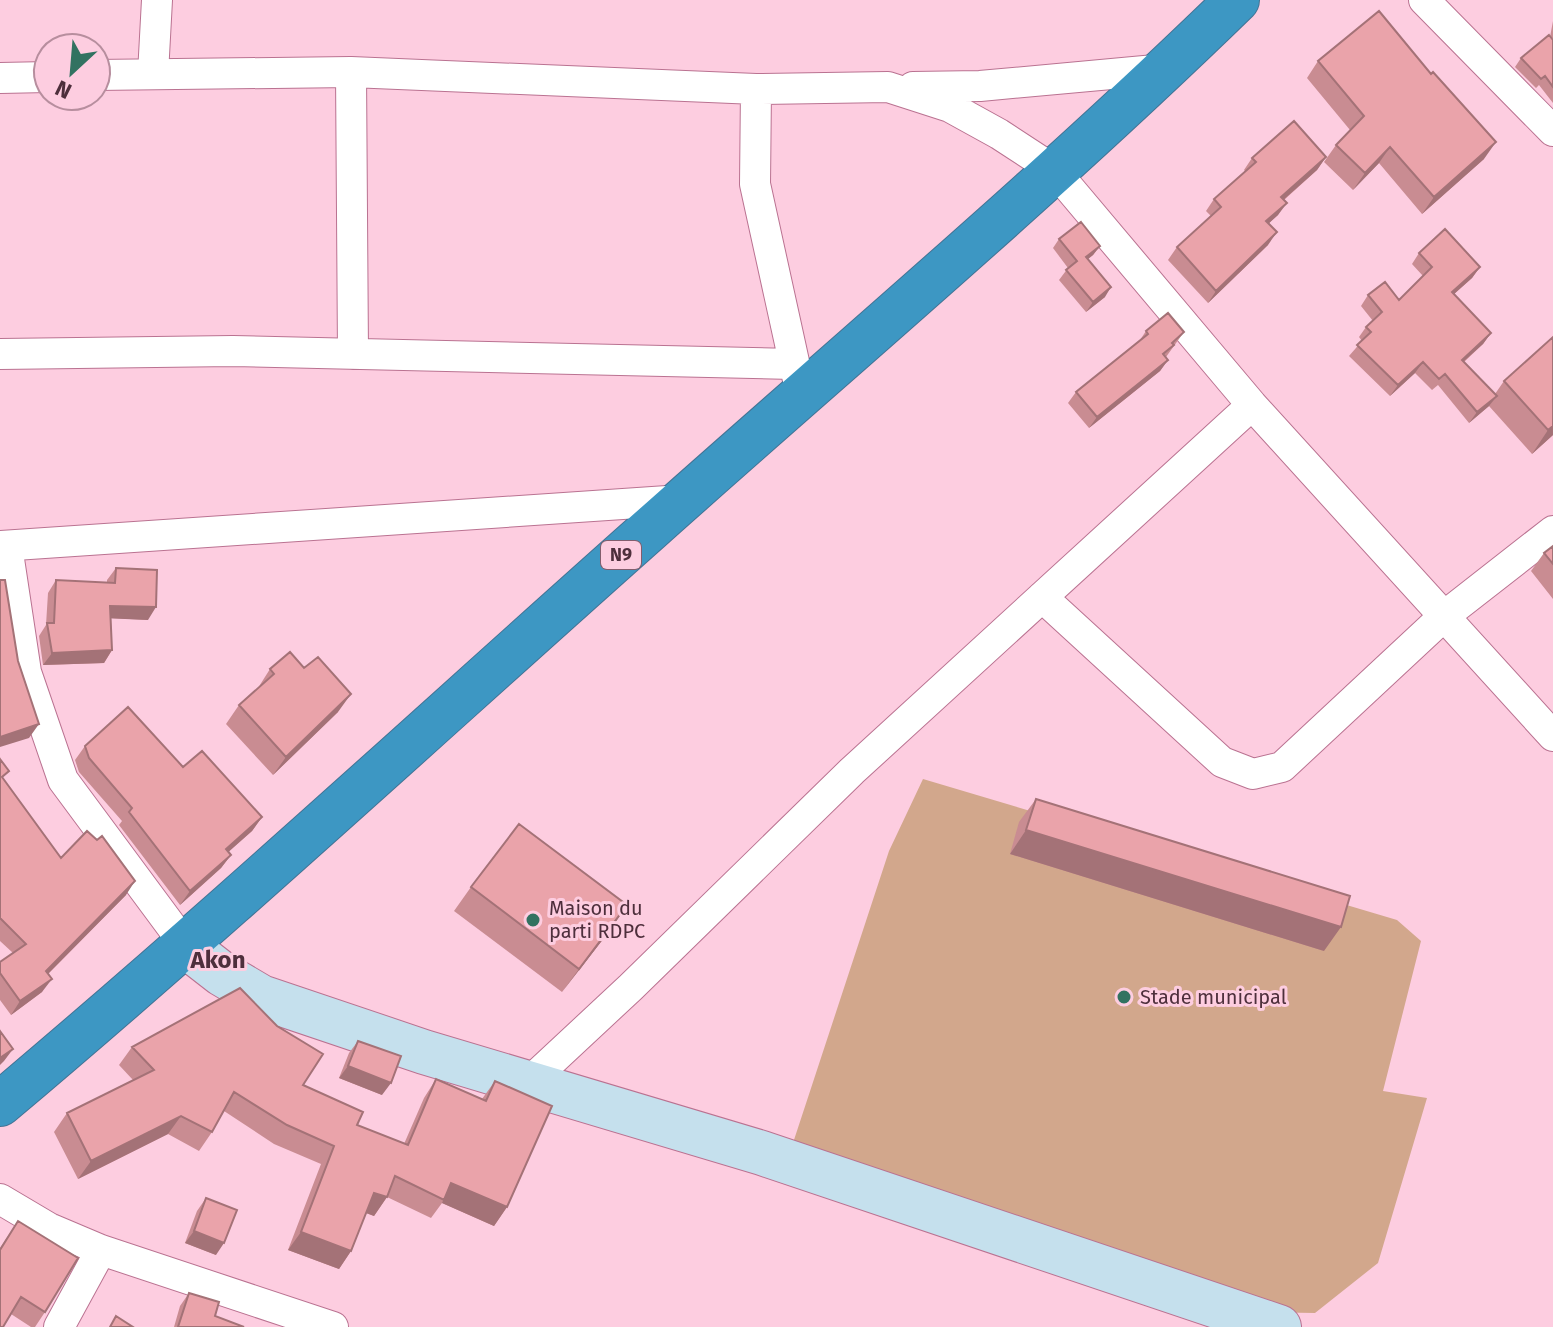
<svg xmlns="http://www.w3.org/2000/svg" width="1553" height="1327" font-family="'Fira Sans',sans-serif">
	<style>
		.green { fill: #d2a78c }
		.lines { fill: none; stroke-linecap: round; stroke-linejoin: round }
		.street-casing { stroke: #ba7291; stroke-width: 32 }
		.secondary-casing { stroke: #ba7291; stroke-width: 46 }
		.highway-casing { stroke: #437394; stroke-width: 46 }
		.street { stroke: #fff; stroke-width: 30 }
		.secondary { stroke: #c5e0ed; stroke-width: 44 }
		.highway { stroke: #3d97c3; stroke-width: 44 }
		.wall { fill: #c98c92 }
		.shaded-wall { fill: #a47277 }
		.building { fill: #eaa3aa; stroke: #a47277; stroke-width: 2 }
		.poi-dot { fill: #327261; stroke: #fdcde0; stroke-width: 3 }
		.labels { text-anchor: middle; stroke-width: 6; stroke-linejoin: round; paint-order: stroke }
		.shield { fill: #fdcde0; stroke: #825e6d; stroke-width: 2 }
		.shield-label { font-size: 18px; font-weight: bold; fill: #4e2f3c }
		.poi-label { font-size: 20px; fill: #4e2f3c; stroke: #fdcde0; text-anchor: start }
		.quarter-label { font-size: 24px; font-weight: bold; fill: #4e2f3c; stroke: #fdcde0 }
	</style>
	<rect width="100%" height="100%" fill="#fdcde0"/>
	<path class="green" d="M923 779 1397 920 1421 941 1383 1091 1427 1098 1378 1263 1315 1313 1260 1312 792 1146 889 851Z"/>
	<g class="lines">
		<defs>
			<path id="street" d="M1424 0 1553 131
				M351 72 353 354
				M153 74 157 0
				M96 75 351 72 756 89 888 87 950 107 999 134 1054 170 1252 405 1553 736
				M0 78 48 77
				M913 87 980 86 1166 69
				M756 89 755 184 798 380
				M0 354 233 351 793 364
				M0 546 682 500
				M7 546 26 672 63 780 186 946
				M1042 597 1222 762 1253 774 1282 767 1443 617 1553 531
				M528 1083 631 987 852 771 1252 405
				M0 1199 49 1228 101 1250 333 1327
				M59 1327 101 1250"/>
			<path id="secondary" d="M186 946 222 974 261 997 424 1052 762 1153 1279 1327"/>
			<path id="highway" d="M0 1104C221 918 433 722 649 530 846 354 1048 184 1237 0"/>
		</defs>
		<use href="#street" class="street-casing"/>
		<use href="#secondary" class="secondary-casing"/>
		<use href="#highway" class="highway-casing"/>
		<use href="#street" class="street"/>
		<use href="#secondary" class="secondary"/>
		<use href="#highway" class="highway"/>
	</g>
	<path class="wall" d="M1553 21V38H1551L1553 40V103L1539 85 1536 88 1515 67 1521 58 1550 37Z
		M1318 61 1484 159 1422 214 1379 163 1353 190 1324 162 1336 145 1350 130 1307 78Z
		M1326 157 1317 170 1284 200 1278 215 1269 223 1268 245 1208 303 1168 260 1177 247 1211 216 1206 211 1214 199 1245 171 1244 170 1252 158Z
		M1059 239 1100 246 1093 255 1088 259 1105 297 1086 312 1059 280 1068 268 1053 248Z
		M1419 253 1480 267 1472 278 1454 294 1491 333 1483 344 1464 362 1495 394 1504 381 1553 337V435L1532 454 1489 406 1469 423 1438 385 1432 390 1415 373 1390 396 1349 356 1362 341 1359 337 1366 327 1373 321 1361 306 1368 295 1399 300 1423 276 1412 264Z
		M1146 331 1184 332 1166 357 1168 360 1160 371 1089 428 1068 403 1076 392 1140 340Z
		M1553 546V599L1531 571 1544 553Z
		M116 568 148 620 111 618 112 650 104 663 43 665 39 636 46 625 48 593 56 580 107 583V580Z
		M270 669 338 712 273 775 226 724 239 705 258 688Z
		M85 746 183 767 262 817 252 831 228 852 231 855 221 868 180 905 119 825 122 821 79 772 75 760Z
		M0 759 3 780 61 858 126 895 48 974 42 992 11 1015 0 1000V962L13 953 0 941Z
		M1036 799 1324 951 1010 854 1019 822Z
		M471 887 611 929 562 992 454 911Z
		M358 1041 382 1095 339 1078 349 1053Z
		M132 1047 303 1085 357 1125 404 1144 424 1098 436 1079 482 1099 495 1081 507 1207 494 1226 442 1203 431 1218 387 1197 374 1216 366 1213 351 1251 339 1269 288 1250 321 1164 274 1144 224 1111 212 1132 199 1151 168 1134 78 1179 54 1132 67 1113 133 1080 119 1065Z
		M206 1198 216 1255 185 1243 197 1211Z
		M18 1221 45 1312 35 1327H31L11 1314 0 1327V1248Z
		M189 1293 215 1316 244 1327H174L180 1306Z"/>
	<path class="shaded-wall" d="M1496 142 1484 159 1422 214 1434 197Z
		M1390 147 1379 163 1353 190 1365 173Z
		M1326 157 1317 170 1273 209 1281 197Z
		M1287 203 1278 215 1258 233 1266 221Z
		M1277 232 1268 245 1208 303 1216 291Z
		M1100 246 1093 255 1079 266 1086 257Z
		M1480 267 1472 278 1444 303 1452 292Z
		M1111 287 1105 297 1086 312 1093 302Z
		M1491 333 1483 344 1454 370 1462 360Z
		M1168 360 1160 371 1089 428 1097 417Z
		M1423 362 1415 373 1390 396 1398 385Z
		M1497 396 1489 406 1469 423 1477 412Z
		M1553 426V435L1532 454 1548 430Z
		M110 606 156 607 148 620 102 618Z
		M112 650 104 663 43 665 52 653Z
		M351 694 338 712 273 775 286 757Z
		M39 724 29 738 0 747V737Z
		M262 817 252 831 216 863 226 849Z
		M1026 830 1341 927 1324 951 1010 854Z
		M231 855 221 868 180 905 190 891Z
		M135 881 126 895 37 985 46 971Z
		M627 905 611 929 562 992 579 969Z
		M52 979 42 992 11 1015 20 1001Z
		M13 1049 4 1061 0 1065V1058Z
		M348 1066 391 1083 382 1095 339 1078Z
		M181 1116 168 1134 78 1179 91 1161Z
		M451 1183 507 1207 494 1226 442 1203Z
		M374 1193 387 1197 374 1216 361 1211Z
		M194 1231 224 1243 216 1255 185 1243Z
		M301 1232 351 1251 339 1269 288 1250Z"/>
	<path class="building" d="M1379 11 1431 74 1433 72 1496 142 1434 197 1390 147 1365 173 1336 145 1364 116 1318 61Z
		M1549 35 1553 40V87L1545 76 1541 79 1521 58Z
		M1294 121 1326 157 1281 197 1287 203 1266 221 1277 232 1216 291 1177 247 1221 207 1214 199 1256 162 1252 158Z
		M1081 222 1100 246 1086 257 1111 287 1093 302 1066 270 1077 261 1059 239Z
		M1445 229 1480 267 1452 292 1491 333 1462 360 1497 396 1477 412 1445 374 1439 379 1423 362 1398 385 1357 345 1371 332 1366 327 1382 312 1368 295 1385 282 1399 300 1432 267 1419 253Z
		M1168 313 1184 332 1172 343 1174 345 1163 354 1168 360 1097 417 1076 392 1148 334 1146 331Z
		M1553 337V426L1548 430 1504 381Z
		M1553 546V564L1544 553Z
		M116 568 157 570 156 607 110 606 112 650 52 653 47 623H54L56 580 115 583Z
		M0 580H5L18 661 39 724 0 737Z
		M290 652 304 668 318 657 351 694 286 757 239 705 274 674 270 669Z
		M128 707 183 767 202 751 262 817 226 849 231 855 190 891 129 812 132 808 89 758 85 746Z
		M0 759 9 771 2 777 61 858 87 831 97 840 102 836 135 881 46 971 52 979 20 1001 0 973V962L26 944 0 918Z
		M1036 799 1350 896 1341 927 1026 830Z
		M519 824 627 905 579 969 471 887Z
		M240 988 277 1026 323 1054 303 1085 363 1112 357 1125 408 1145 436 1079 486 1101 495 1081 552 1106 507 1207 451 1183 444 1200 395 1176 387 1197 374 1193 351 1251 301 1232 334 1146 287 1125 234 1092 212 1132 181 1116 91 1161 67 1113 154 1070 132 1047Z
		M0 1031 13 1049 0 1058Z
		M358 1041 401 1056 391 1083 348 1066Z
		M206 1198 237 1210 224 1243 194 1231Z
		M18 1221 78 1258 45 1312 21 1297 3 1327H0V1250Z
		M189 1293 219 1302 215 1316 244 1327H178Z
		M116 1316 133 1327H110Z"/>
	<g class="poi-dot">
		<circle cx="533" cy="920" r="8"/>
		<circle cx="1124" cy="997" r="8"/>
	</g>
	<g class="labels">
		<rect class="shield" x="601" y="541" width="40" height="28" rx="6"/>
		<g class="shield-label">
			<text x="621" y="561">N9</text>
		</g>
		<g class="poi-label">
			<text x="549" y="915">Maison du<tspan x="549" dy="23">parti RDPC</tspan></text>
			<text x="1140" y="1004">Stade municipal</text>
		</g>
		<g class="quarter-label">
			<text x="218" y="968">Akon</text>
		</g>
	</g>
	<g transform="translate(72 72) rotate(206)"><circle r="38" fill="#fdcde0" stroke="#b78e9e" stroke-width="2"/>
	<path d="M0-6L14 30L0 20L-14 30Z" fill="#327261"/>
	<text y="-12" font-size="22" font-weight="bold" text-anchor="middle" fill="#4e2f3c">N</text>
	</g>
</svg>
